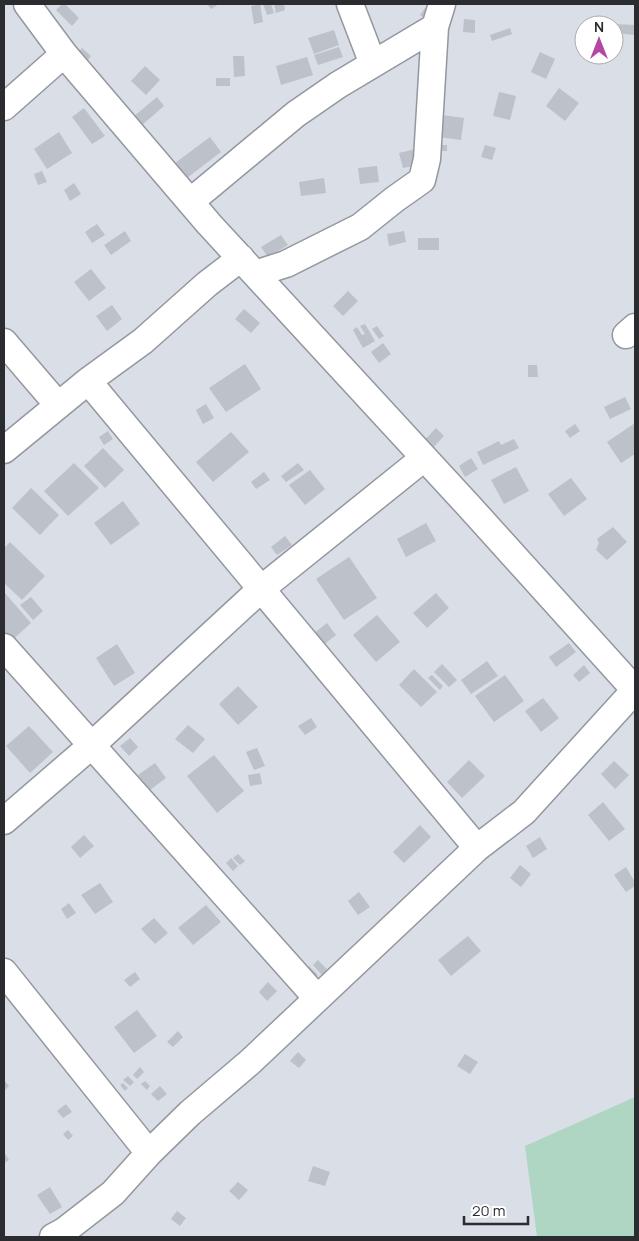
<svg xmlns="http://www.w3.org/2000/svg" width="639" height="1241" font-family="Manrope,sans-serif">
	<style>
		.green { fill: #afd6c3 }
		.building { fill: #bdc1ca }
		.lines { fill: none; stroke-linecap: round; stroke-linejoin: round }
		.street-casing { stroke: #93979f; stroke-width: 29 }
		.street { stroke: #fff; stroke-width: 26 }
	</style>
	<rect width="100%" height="100%" fill="#d9dee7"/>
	<path class="green" d="M635 1097V1237H537L525 1146Z"/>
	<path class="building" d="M62 4H65L79 18 72 26 56 10Z
		M207 4H219L211 9Z
		M260 4 263 22 254 24 251 6Z
		M263 4H271L274 13 267 15Z
		M274 4H284L285 10 276 13Z
		M425 8 431 13 426 19 420 15Z
		M464 19 475 20V33L463 32Z
		M614 24 635 25V35L614 33Z
		M510 28 512 34 492 41 490 35Z
		M334 30 339 45 314 54 308 38Z
		M339 47 343 57 318 65 314 55Z
		M82 48 91 56 83 66 74 57Z
		M540 52 555 59 546 79 531 72Z
		M233 56H244L245 76 234 77Z
		M307 57 313 75 281 85 276 66Z
		M145 66 160 80 146 95 131 81Z
		M216 78H230V86H216Z
		M559 88 579 103 565 121 546 106Z
		M499 92 516 96 510 120 493 116Z
		M157 97 164 106 141 126 133 117Z
		M84 108 105 136 92 144 72 117Z
		M442 115 464 118 461 140 439 137Z
		M59 132 72 153 47 169 34 149Z
		M210 137 221 152 183 181 171 166Z
		M437 145H447V151H437Z
		M485 145 496 148 492 160 481 157Z
		M416 149 420 165 403 168 399 153Z
		M377 166 379 182 360 184 358 168Z
		M42 171 47 182 38 185 34 174Z
		M324 178 326 193 301 196 299 182Z
		M74 183 81 194 70 201 64 190Z
		M97 224 105 235 92 243 85 232Z
		M125 231 131 241 111 255 104 245Z
		M404 231 406 242 389 246 387 234Z
		M281 235 288 245 268 257 261 247Z
		M418 238H439V250H418Z
		M91 269 106 288 89 301 74 282Z
		M348 291 358 301 343 316 333 306Z
		M112 305 122 319 107 331 96 316Z
		M244 309 260 323 251 333 235 319Z
		M365 324 375 341 363 348 353 330 357 327 362 335 365 334 360 326Z
		M377 326 384 336 379 339 372 329Z
		M383 343 391 354 379 363 371 352Z
		M245 364 261 389 226 412 209 388Z
		M528 365H537L538 377H528Z
		M625 397 631 409 610 419 604 407Z
		M206 404 214 418 203 424 196 410Z
		M635 423V454L621 463 607 442Z
		M575 424 580 431 570 438 565 431Z
		M436 428 444 436 428 453 420 445Z
		M108 431 113 439 104 445 99 437Z
		M231 432 249 452 213 482 196 462Z
		M514 439 519 448 483 465 477 452 499 441 501 445Z
		M103 448 124 470 105 488 84 466Z
		M471 458 478 469 465 477 459 466Z
		M74 463 99 488 68 516 44 491Z
		M298 463 304 470 286 482 281 476Z
		M516 467 529 491 504 504 491 480Z
		M310 470 325 489 305 505 289 485Z
		M264 472 270 480 256 489 251 482Z
		M571 478 587 499 564 516 548 494Z
		M31 488 59 515 40 535 12 508Z
		M123 501 140 524 111 545 94 523Z
		M426 523 436 541 406 557 397 539Z
		M613 527 627 542 607 560 596 550 599 543 597 539Z
		M285 536 292 545 277 555 271 547Z
		M10 542 45 576 22 600 4 583V548Z
		M349 557 377 598 344 620 316 579Z
		M4 592 31 623 8 644 4 639Z
		M436 593 449 608 427 628 413 613Z
		M31 597 43 611 33 620 20 605Z
		M377 615 400 642 376 662 353 635Z
		M327 623 336 635 318 649 309 637Z
		M569 643 576 652 556 667 549 657Z
		M117 644 135 673 114 686 96 658Z
		M487 661 498 676 471 694 461 680Z
		M442 664 457 680 449 687 434 672Z
		M584 665 590 673 579 682 573 675Z
		M414 669 437 692 421 707 399 685Z
		M432 675 443 686 440 690 428 678Z
		M505 675 524 701 494 722 475 696Z
		M238 686 258 707 238 725 219 704Z
		M543 698 559 718 541 732 525 711Z
		M311 718 317 727 305 735 298 726Z
		M188 725 205 739 193 753 175 739Z
		M29 726 53 752 30 773 6 746Z
		M130 738 138 747 129 756 120 746Z
		M257 748 265 766 254 770 246 752Z
		M214 755 244 791 217 813 187 776Z
		M469 760 485 776 462 798 447 782Z
		M614 761 629 775 615 789 601 774Z
		M155 763 166 778 150 790 138 775Z
		M260 773 262 784 250 786 248 775Z
		M603 802 625 829 609 841 588 815Z
		M420 825 431 837 404 863 393 852Z
		M84 835 94 846 80 858 71 847Z
		M540 837 547 849 533 858 526 846Z
		M238 854 245 861 240 865 233 858Z
		M231 858 238 866 233 871 226 863Z
		M520 865 531 874 521 887 510 878Z
		M626 867 635 882V886L626 892 614 875Z
		M100 883 113 902 95 914 81 895Z
		M359 892 370 907 358 915 348 901Z
		M69 903 76 913 67 919 61 909Z
		M206 905 221 922 193 945 178 928Z
		M154 918 168 933 155 944 141 929Z
		M468 936 481 951 451 976 438 960Z
		M318 960 327 969 322 975 313 965Z
		M309 966 318 975 314 979 305 970Z
		M135 972 140 979 130 987 124 980Z
		M268 982 277 991 267 1001 259 992Z
		M137 1010 157 1036 134 1053 114 1027Z
		M178 1031 183 1037 173 1047 167 1042Z
		M298 1052 306 1060 299 1068 290 1061Z
		M465 1054 478 1062 470 1074 457 1066Z
		M140 1067 144 1072 137 1079 133 1075Z
		M128 1076 134 1082 130 1086 123 1080Z
		M4 1080 9 1086 4 1091Z
		M145 1081 150 1086 147 1090 141 1084Z
		M123 1083 128 1088 125 1091 120 1085Z
		M160 1086 167 1094 158 1101 151 1094Z
		M66 1104 72 1112 63 1118 57 1111Z
		M68 1130 73 1136 68 1140 63 1134Z
		M4 1152 9 1160 4 1163Z
		M313 1166 330 1172 325 1186 308 1181Z
		M238 1182 248 1190 239 1200 229 1191Z
		M50 1187 62 1207 50 1214 37 1195Z
		M177 1211 186 1218 180 1226 171 1219Z"/>
	<g class="lines">
		<defs>
			<path id="street" d="M27 4 64 54 209 224 467 504 635 690
				M350 4 373 64
				M4 107 64 54
				M190 202 296 114 338 85 435 27
				M255 274 286 264 360 227 395 199 422 180 427 159 435 27 442 4
				M626 335 635 327
				M4 342 58 405
				M88 381 477 848
				M4 450 88 381 143 341 207 284 241 258
				M4 647 317 998
				M4 821 92 745 261 589 424 458
				M4 972 149 1153
				M53 1237 64 1231 113 1193 149 1153 190 1113 250 1062 477 848 524 812 635 690"/>
		</defs>
		<use href="#street" class="street-casing"/>
		<use href="#street" class="street"/>
	</g>
	<rect width="639" height="1241" fill="none" stroke="#2a2c2f" stroke-width="10"/>
	<g transform="translate(599 40)"><circle r="24" fill="#ffffff" stroke="#aaabac"/>
	<path d="M0-4L9 19L0 12L-9 19Z" fill="#b547a4"/>
	<text y="-8" font-size="14" font-weight="bold" text-anchor="middle" fill="#2a2c2f">N</text>
	</g>
	<path d="M464 1216v8h64v-8" fill="none" stroke="#2a2c2f" stroke-width="2.5"/>
	<text x="472" y="1216" font-size="15" fill="#2a2c2f" stroke="#ffffff" stroke-width="4" paint-order="stroke">20 m</text>
</svg>
